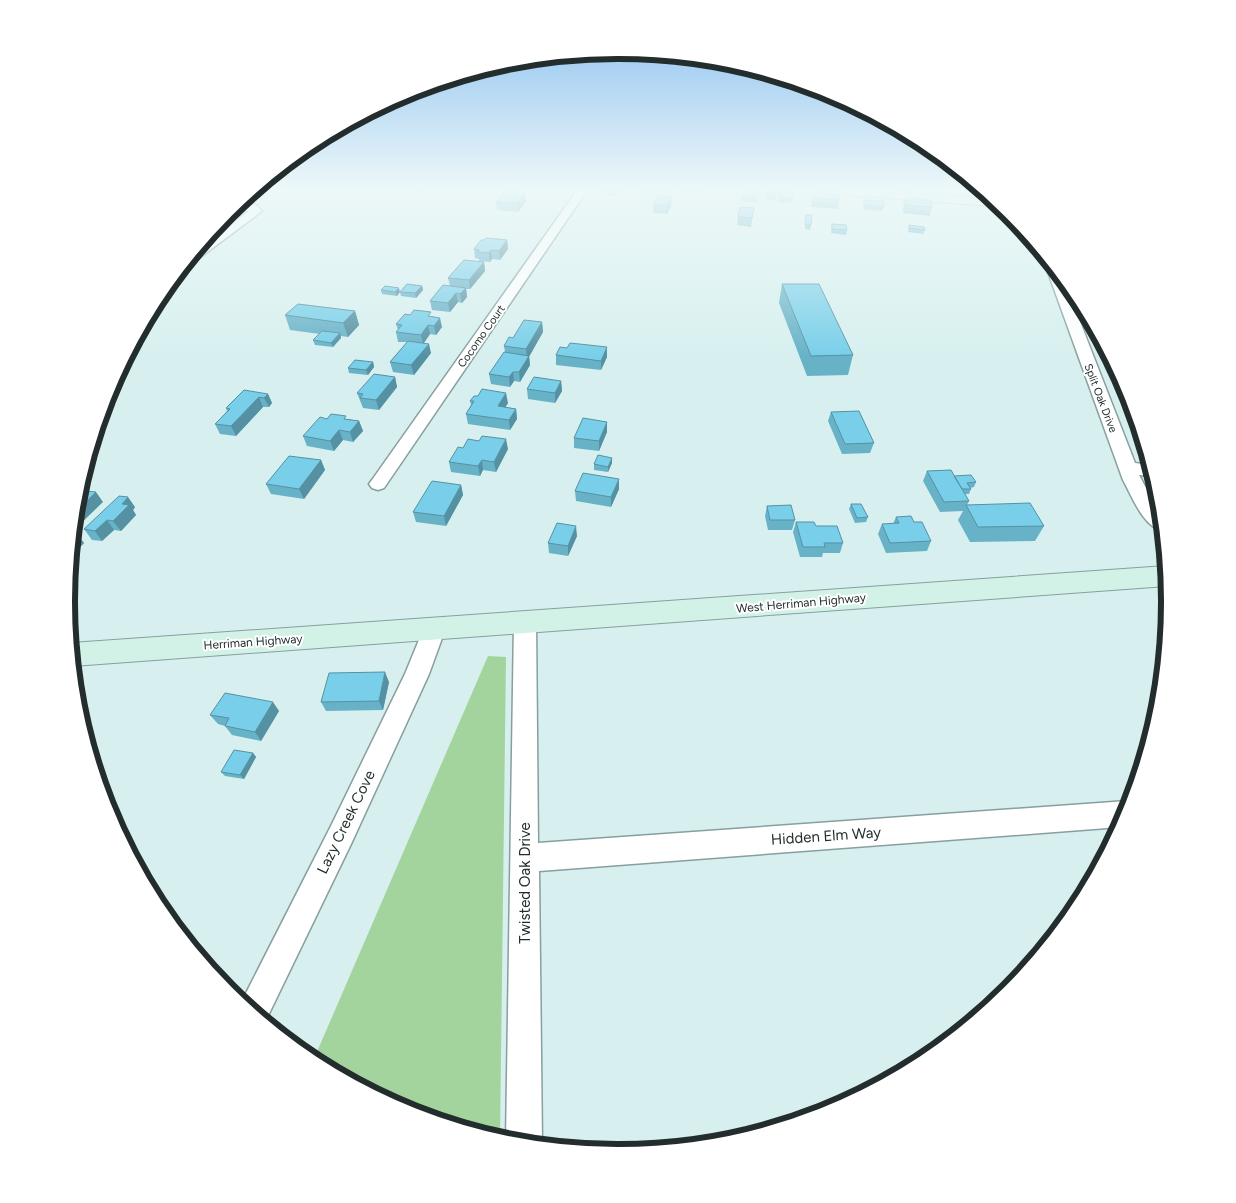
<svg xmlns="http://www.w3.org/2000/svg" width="1236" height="1203" font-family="Figtree,sans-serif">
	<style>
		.green { fill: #a4d49d }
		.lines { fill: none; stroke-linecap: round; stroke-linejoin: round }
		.street-casing { stroke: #879f9e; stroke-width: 3 }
		.secondary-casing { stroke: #879f9e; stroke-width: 2 }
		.street { fill: #fff; fill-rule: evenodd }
		.secondary { fill: #d3f2e7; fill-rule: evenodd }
		.wall { fill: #68b2c8 }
		.shaded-wall { fill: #5591a3 }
		.building { fill: #79cfe9; stroke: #5591a3 }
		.labels { text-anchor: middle; stroke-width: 4; stroke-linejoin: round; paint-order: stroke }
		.far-street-label { font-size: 11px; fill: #232d2d; stroke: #fff }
		.street-label { font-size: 12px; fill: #232d2d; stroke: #fff }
		.near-street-label { font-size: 15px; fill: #232d2d; stroke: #fff }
		.rim { fill: none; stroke: #232d2d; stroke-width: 6 }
	</style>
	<rect width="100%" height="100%" fill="#d7f0ef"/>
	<path class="green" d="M957 189H980L993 199 959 196Z
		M488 656 506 657 500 1139 407 1111 313 1061Z"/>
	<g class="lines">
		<defs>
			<path id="street" d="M578 189H588L384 488 378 490 372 488 369 484 372 480Z
				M239 202 256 205 262 211 190 265H184L199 247 249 211 233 208Z
				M1047 261H1048L1063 278 1135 463 1150 465 1154 476 1139 475 1155 505 1161 511 1163 531C1143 527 1132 496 1123 480L1045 264Z
				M525 613 533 615 536 621 538 843 1127 801 1130 803 1120 827 539 871 542 1144 506 1141 514 621 517 615Z
				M434 621 442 624 445 630 429 674 351 844 265 1022 242 1001 331 826 405 674 423 630 426 624Z"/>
			<path id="secondary" d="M812 189H867L993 199 1003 207 819 193Z
				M1166 566 1167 586 209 656 73 666 71 643Z"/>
		</defs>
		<use href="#street" class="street-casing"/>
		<use href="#secondary" class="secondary-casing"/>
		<use href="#street" class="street"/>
		<use href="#secondary" class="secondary"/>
	</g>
	<path class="wall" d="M404 189H426L423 192 404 190Z
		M605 189H622H619L616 196 604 195V190Z
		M638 189H674L672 193 662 192 661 194 646 193V191L638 190Z
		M681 189H706L704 195 681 193Z
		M940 189H958L957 190Z
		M760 192 757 202 742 201V197Z
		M767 192H777L775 200H766Z
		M813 192 839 200 838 209 811 207Z
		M793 193 791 203 778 202 779 198Z
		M911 198 932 207 930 216 903 213V208L905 200H910Z
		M864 200 884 207 882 211 863 209Z
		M526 201 518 212 497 210 496 202Z
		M653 204 671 205 667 214 653 213Z
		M754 208 751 227 737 225 738 217Z
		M806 215 811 225 810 230 805 229Z
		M832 224 847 230 846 235 831 233Z
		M909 225 925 230 923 234 908 232Z
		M507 240 508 249 500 260 492 259 490 262 479 261V259L475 258 474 249Z
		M484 262 485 271 470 289H466L467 297 462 303 458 302 450 312 432 310 430 301 450 286 448 278Z
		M782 284 853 355 848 375 807 376 779 303Z
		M422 286 423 290 416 298 401 296 400 292 397 296 382 294 381 290 400 292Z
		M355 311 359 325 348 337 341 336V338L333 347 315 345 313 340 320 334 290 330 285 315Z
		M432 317 442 327 436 335 430 334 424 343 431 353 414 375 393 372 390 362 407 342H398L396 332 398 330 396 324Z
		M542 322 543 332 529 356 530 365 520 382 514 381 510 387 491 384 489 374 505 352 504 346 513 338Z
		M607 347V357L601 370 556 365V355L567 348Z
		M373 362 374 367 368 375 349 373 348 368Z
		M395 377 397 387 379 410 363 408 357 393Z
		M561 381 562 391 555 403 528 399 527 389Z
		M268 394 272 403 269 407H263L236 436 220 434 215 424 227 411 226 408Z
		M470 401 508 403 505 407 516 409 517 419 510 430 468 424 466 414 471 405Z
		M831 412 874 443 870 453 842 454 828 421Z
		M327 419H347L359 421 363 431 353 442 343 440 334 451 307 446 303 436Z
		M607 422V432L599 451 574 448V438Z
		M463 448 508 449 496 472 483 470 480 476 451 472 449 462Z
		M612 458V463L608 472 594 470V464Z
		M321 460 325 470 304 499 271 494 266 484Z
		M927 471 954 476 976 482 974 487 970 488 971 489 969 494H965L969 501 967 505 1044 526 1035 541 970 542 958 520 963 511 940 512 923 481Z
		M461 485 463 495 446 526 416 522 413 512Z
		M619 489 611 507 576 501 575 491Z
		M851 504 868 517 866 522 855 523 849 509Z
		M767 506 795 520 792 530H768L765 516Z
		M135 507 133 510 136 515 121 531 114 530 102 541 92 540 84 529Z
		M896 517 914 522 931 541 927 551 886 553 878 534 882 524H893Z
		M796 522 816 526 843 543 840 553H823L822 557H800L793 532Z
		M577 536 568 556 549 553 548 543Z
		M73 537 80 538 84 543 77 550 72 549Z
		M389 682 383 710 326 711 321 702Z
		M279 711 261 741 232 735 225 726 218 724 210 715Z
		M253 753 256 757 244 779 225 776 221 772Z"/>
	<path class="shaded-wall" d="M618 189H619V191L616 196V191Z
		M525 193 526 201 518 212 517 203Z
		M672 197 671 205 667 214 668 205Z
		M507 240 508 249 500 260 499 251Z
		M491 250 492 259 490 262 489 253Z
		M484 262 485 271 470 289 469 280Z
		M422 286 423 290 416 298 415 293Z
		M399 288 400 292 397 296 395 292Z
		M466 288 467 297 462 303 460 294Z
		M456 293 458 302 450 312 448 303Z
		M355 311 359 325 348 337 343 323Z
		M440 318 442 327 436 335 434 326Z
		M542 322 543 332 529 357V356L530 365 520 382 519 372 527 359 526 349Z
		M428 325 430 334 423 344 421 335Z
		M340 333 341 338 333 347 331 343Z
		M429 344 431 353 414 375 411 365Z
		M607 347V357L601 370V361Z
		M373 362 374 367 368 375 366 370Z
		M513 372 514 381 510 387 509 377Z
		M395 377 397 387 379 410 376 400Z
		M561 381 562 391 555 403V393Z
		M506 393 508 403 500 416 498 406Z
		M268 394 272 403 269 407 264 398Z
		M259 397 263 407 236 436 231 426Z
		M516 409 517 419 510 430 509 420Z
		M359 421 363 431 353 442 350 432Z
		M607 422V432L599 451V441Z
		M339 430 343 440 334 451 330 441Z
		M506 439 508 449 496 472 494 462Z
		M612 458V463L608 472V467Z
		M321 460 325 470 304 499 299 489Z
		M482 460 483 470 480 476 478 466Z
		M619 479V489L611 507V497Z
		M461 485 463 495 446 526 444 516Z
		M96 492 103 502 73 531 75 512Z
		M128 497 135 507 133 510 136 515 121 531 113 521 122 504Z
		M107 520 114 530 102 541 95 531Z
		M576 526 577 536 568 556V546Z
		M80 538 84 543 77 550 73 545Z
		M385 672 389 682 383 710 379 701Z
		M273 702 279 711 261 741 255 732Z
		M253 753 256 757 244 779 240 775Z"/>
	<path class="building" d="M605 189H618L616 191 604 190Z
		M505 191 525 193 517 203 496 202Z
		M745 191 760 192 758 198 742 197Z
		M781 191 793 193 792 199 779 198Z
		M767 192H777L776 196 766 195Z
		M813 192H840L839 200 812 198Z
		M658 196 672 197 668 205 653 204Z
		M911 198 932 201V207L905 205V200H911Z
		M864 200 883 201 884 207 864 205Z
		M740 207 754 208 752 218 738 217Z
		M806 215H812L811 225H805Z
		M832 224 846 225 847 230 832 229Z
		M909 225 924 227 925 230 909 228Z
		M486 238 507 240 499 251 491 250 489 253 478 252 479 250 474 249 481 240H484Z
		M464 260 484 262 469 280 448 278Z
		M407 284 422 286 415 293 400 292Z
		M782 284H819L853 355 811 356Z
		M443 285 466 288 460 294 456 293 448 303 430 301Z
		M385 286 399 288 395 292 381 290Z
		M298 304 355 311 343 323 285 315Z
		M414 310 431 312 428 316 440 318 434 326 428 325 421 335 396 332 402 325 396 324 405 314 410 315Z
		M524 320 542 322 526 349 504 346 509 337 513 338Z
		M322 331 340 333 331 343 313 340Z
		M408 341 429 344 411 365 390 362Z
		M570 343 607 347 601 361 556 355 560 347 567 348Z
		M504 352 529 356 519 372H513L509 377 489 374Z
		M355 360 373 362 366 370 348 368Z
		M374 374 395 377 376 400 360 398 363 394 357 393Z
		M534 377 561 381 555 393 527 389Z
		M482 389 506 393 498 406 516 409 509 420 466 414 474 401H470L474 396H478Z
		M244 390 268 394 264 398 259 397 231 426 215 424 230 409 226 408Z
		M859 411 874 443 845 444 831 412Z
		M331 414 346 416 344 419 359 421 350 432 339 430 330 441 303 436 320 417 327 419Z
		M583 418 607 422 599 441 574 438Z
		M482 436 506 439 494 462 482 460 478 466 449 462 458 447 463 448 468 439 479 441Z
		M598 455 612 458 608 467 594 464Z
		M289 456 321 460 299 489 266 484Z
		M951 470 969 501 944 502 927 471Z
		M583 473 619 479 611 497 575 491Z
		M971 475 976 482 967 483 971 489H962L954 476Z
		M432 481 461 485 444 516 413 512Z
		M85 491 96 492 75 512 77 499Z
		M119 496 128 497 122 504 129 505 113 521 107 520 95 531 84 529Z
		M1030 503 1044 526 978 527 966 505Z
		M851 504H861L868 517 857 518Z
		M791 505 795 520H770L767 506Z
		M911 516 914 522H922L931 541 890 543 882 524 899 523 896 517Z
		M796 522H814L816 526H837L843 543H824L825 547H803Z
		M557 523 576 526 568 546 548 543Z
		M73 537 80 538 73 545H72Z
		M385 672 379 701 321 702 329 673Z
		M225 693 273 702 255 732 225 726 229 718 210 715Z
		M234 750 253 753 240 775 221 772Z"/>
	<linearGradient id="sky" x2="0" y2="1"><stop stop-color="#86bdf0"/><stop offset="0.53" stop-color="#edf8f8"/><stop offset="1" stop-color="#edf8f8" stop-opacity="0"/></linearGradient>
	<rect width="1236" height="357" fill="url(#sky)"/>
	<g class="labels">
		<g class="far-street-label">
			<text transform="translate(481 336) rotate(-55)" y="4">Cocomo Court</text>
			<text transform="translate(1101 398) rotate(69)" y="4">Split Oak Drive</text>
		</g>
		<g class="street-label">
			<text transform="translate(801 603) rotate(-5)" y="4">West Herriman Highway</text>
			<text transform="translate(253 642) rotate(-4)" y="4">Herriman Highway</text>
		</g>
		<g class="near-street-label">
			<text transform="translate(346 822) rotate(-64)" y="5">Lazy Creek Cove</text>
			<text transform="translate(826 836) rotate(-4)" y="5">Hidden Elm Way</text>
			<text transform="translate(525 883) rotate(-90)" y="5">Twisted Oak Drive</text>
		</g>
	</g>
	<path d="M0 0H1236V1203H0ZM617 59H619A542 542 0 0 1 1161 601V602A542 542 0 0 1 619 1144H617A542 542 0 0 1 75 602V601A542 542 0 0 1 617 59Z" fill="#fff" fill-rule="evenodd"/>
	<path class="rim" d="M617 59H619A542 542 0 0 1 1161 601V602A542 542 0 0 1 619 1144H617A542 542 0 0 1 75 602V601A542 542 0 0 1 617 59Z"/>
</svg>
